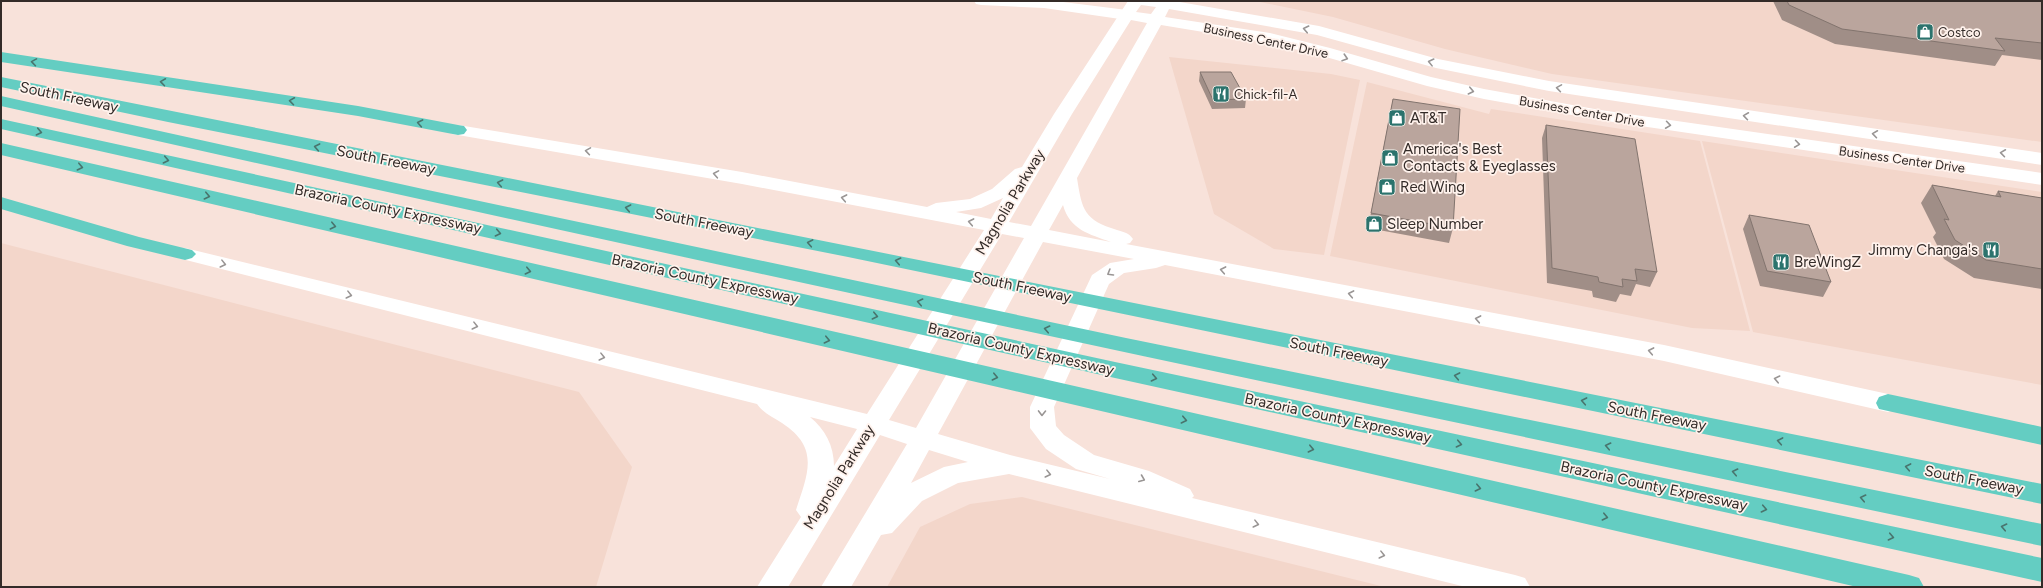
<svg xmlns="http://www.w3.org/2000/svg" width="2043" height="588" font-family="Figtree,sans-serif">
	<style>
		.built { fill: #f3d6ca }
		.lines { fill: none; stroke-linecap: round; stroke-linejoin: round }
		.street { fill: #fff; fill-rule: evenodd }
		.secondary { fill: #fff; fill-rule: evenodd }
		.highway { fill: #64cdc2; fill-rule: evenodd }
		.wall { fill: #a08e87 }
		.building { fill: #baa59d; stroke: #82746e }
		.oneway { stroke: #999594 }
		.oneway2 { stroke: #49746d }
		.labels { text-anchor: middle; stroke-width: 3.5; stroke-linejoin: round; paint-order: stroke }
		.far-poi-label { font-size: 13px; fill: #332b28; stroke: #fff2ec; text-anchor: start }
		.far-street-label { font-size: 13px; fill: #332b28; stroke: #fff2ec }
		.street-label { font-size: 15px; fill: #332b28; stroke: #fff2ec }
		.poi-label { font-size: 15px; fill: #332b28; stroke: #fff2ec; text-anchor: start }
	</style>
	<rect width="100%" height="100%" fill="#f8e2da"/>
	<path class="built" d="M1255 1H2042V142L1552 74 1445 49 1333 17Z
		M1169 57 1331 74 1360 80 1324 255 1274 249 1214 214Z
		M1367 82 1489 114 1491 109 1700 141 1750 331 1692 328 1330 256Z
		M1702 141 2042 192V385L1753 332Z
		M1 243 579 392 632 467 596 587H1Z
		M1022 497 1385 587H887L920 527 970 504Z"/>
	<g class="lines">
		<path class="street" d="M974 1H1055L1127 10 1132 12 1135 15 1132 18 1127 20 1044 8 981 5 976 4Z"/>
		<path class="secondary" d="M1128 1H1174L1319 26 1438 59 1549 81 2042 153V165L1549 91 1436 68 1317 35 1169 9 1165 17 1270 33 1330 48 1431 77 1484 89 1600 110 2042 173V185L1600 120 1484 99 1427 86 1319 55 1270 43 1161 25 1077 178C1082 210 1084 220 1117 230 1124 232 1129 233 1133 239L1130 243 1126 244 1664 345 1888 394 1897 397 1900 403 1897 409 1888 412 1664 361 1165 265 1156 268 1124 273 1109 284 1054 407 1056 426 1064 435 1094 455 1149 471 1190 489 1194 496 1192 498 1515 575 1525 578 1530 587H1466L1009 474 958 483 922 501 892 533 881 535 851 587H821L907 444 880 435 788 587H757L801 517 796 510C808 473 820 448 782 423 773 417 763 413 757 404L178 258 174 254 178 250 185 248 867 414 984 230 742 184 458 135 452 134 449 130 452 126 458 125 742 172 927 207 936 203 970 199 992 189 1015 169 1022 167 1054 114ZM1141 5 1156 7 1151 14 1136 12ZM1131 20 1147 23 1031 226 1009 222 1072 114ZM1003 198 991 219 956 212 981 208ZM1063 205C1070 230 1089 234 1111 242L1049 230ZM1002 234 1024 238 916 428 889 420ZM1043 242 1134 259 1110 263 1092 275 1030 407V428L1046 449 1076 469 1110 479 1010 455 938 434ZM810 417 857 429 834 466C834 446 825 429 810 417ZM929 450 968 462 944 467 911 483Z"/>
		<path class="highway" d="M1 52 358 106 458 125 464 126 467 130 464 134 458 135 358 116 1 62Z
			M1 77 2042 484V504L848 257 168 122 1 87Z
			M1 96 423 189 1126 338 2042 524V546C1361 403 680 259 1 106Z
			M1 119 1115 362 2042 558V582L1115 378 1 129Z
			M1 143 1909 575 1919 578 1924 587H1857L1 155Z
			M1 197 139 237 192 250 196 254 192 258 185 260 127 246 1 209Z
			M1888 394 2042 427V445L1879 409 1876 403 1879 397Z"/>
	</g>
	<path class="wall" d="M1773 1H2042V60L2002 55 1995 66 1835 44 1782 20Z
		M1200 72 1246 99 1245 108 1212 109 1199 81Z
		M1393 99 1453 228 1449 243 1368 228Z
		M1546 125 1657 272 1650 287 1636 284 1631 296 1620 294 1616 302 1593 297 1592 291 1547 283 1542 138Z
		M1932 185 1995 196 1998 191 2042 198V289L1974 278 1944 259 1933 237 1936 233 1921 203Z
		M1749 215 1831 282 1823 297 1760 286 1743 229Z"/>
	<path class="building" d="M1787 1H2042V43L1995 38 2005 51 1842 29 1789 5Z
		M1200 72H1231L1246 99 1213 100Z
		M1393 99 1460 109 1453 228 1371 213Z
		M1546 125 1635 139 1657 272 1635 269 1637 281 1622 279 1623 287 1599 282 1598 277 1552 268Z
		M1932 185 2001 197 1998 191 2042 198V269L1986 260 1955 240 1944 219 1949 220Z
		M1749 215 1809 225 1831 282 1767 271Z"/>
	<defs><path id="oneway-chevron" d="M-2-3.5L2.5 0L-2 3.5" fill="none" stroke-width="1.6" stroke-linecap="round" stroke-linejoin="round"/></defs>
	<g class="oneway">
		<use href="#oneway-chevron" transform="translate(1306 29) rotate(-168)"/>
		<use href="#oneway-chevron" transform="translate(1345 58) rotate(18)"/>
		<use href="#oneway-chevron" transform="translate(1431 62) rotate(-166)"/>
		<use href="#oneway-chevron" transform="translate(1559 88) rotate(-171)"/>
		<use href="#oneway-chevron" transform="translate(1471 91) rotate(13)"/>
		<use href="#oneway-chevron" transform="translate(1746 116) rotate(-172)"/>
		<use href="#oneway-chevron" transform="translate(1668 125) rotate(8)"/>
		<use href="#oneway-chevron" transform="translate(1875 134) rotate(-172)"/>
		<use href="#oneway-chevron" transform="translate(1797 144) rotate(8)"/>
		<use href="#oneway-chevron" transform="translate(588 151) rotate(-171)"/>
		<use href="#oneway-chevron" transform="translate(2003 153) rotate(-172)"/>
		<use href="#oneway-chevron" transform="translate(716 174) rotate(-170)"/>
		<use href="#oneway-chevron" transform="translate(844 198) rotate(-169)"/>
		<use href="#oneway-chevron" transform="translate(971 222) rotate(-169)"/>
		<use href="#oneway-chevron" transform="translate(223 264) rotate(14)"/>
		<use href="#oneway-chevron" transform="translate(1223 270) rotate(-169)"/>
		<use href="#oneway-chevron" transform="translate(1110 273) rotate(149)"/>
		<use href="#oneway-chevron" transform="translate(1351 294) rotate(-169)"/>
		<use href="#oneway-chevron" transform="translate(349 295) rotate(14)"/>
		<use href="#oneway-chevron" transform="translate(1478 319) rotate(-169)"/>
		<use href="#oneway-chevron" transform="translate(475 326) rotate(14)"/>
		<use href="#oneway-chevron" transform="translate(1651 351) rotate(-169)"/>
		<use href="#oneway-chevron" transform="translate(602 357) rotate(14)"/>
		<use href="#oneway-chevron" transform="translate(1777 379) rotate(-167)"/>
		<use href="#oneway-chevron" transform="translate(1042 413) rotate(91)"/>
		<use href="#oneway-chevron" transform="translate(1048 474) rotate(14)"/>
		<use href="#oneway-chevron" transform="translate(1142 479) rotate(22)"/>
		<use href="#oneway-chevron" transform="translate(1256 524) rotate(14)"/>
		<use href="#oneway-chevron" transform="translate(1382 555) rotate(14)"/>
	</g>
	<g class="oneway2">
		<use href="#oneway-chevron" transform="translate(34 62) rotate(-171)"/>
		<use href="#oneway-chevron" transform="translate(163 82) rotate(-172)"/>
		<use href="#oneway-chevron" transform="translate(292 101) rotate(-172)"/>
		<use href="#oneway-chevron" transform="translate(420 123) rotate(-169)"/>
		<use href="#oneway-chevron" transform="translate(39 132) rotate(12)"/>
		<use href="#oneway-chevron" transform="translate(317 147) rotate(-169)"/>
		<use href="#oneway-chevron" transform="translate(166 160) rotate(12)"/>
		<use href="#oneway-chevron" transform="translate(80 167) rotate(13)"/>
		<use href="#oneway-chevron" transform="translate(500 183) rotate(-169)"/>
		<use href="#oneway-chevron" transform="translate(207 196) rotate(13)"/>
		<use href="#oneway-chevron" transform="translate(628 208) rotate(-169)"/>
		<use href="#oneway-chevron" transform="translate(333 226) rotate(13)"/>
		<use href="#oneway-chevron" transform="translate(498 233) rotate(12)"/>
		<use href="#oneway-chevron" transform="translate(810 243) rotate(-169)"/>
		<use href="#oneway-chevron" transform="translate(898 261) rotate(-168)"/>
		<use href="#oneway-chevron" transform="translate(528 271) rotate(13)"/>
		<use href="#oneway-chevron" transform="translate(920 302) rotate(-168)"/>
		<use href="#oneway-chevron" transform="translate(875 316) rotate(13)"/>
		<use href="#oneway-chevron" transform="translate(1047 329) rotate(-168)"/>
		<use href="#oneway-chevron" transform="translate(827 340) rotate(13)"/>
		<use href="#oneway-chevron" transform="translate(1457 376) rotate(-169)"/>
		<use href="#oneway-chevron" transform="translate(995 377) rotate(13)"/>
		<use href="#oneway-chevron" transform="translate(1154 378) rotate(12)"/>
		<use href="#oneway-chevron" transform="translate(1584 401) rotate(-169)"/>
		<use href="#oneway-chevron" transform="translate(1184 420) rotate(13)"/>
		<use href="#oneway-chevron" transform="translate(1780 441) rotate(-169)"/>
		<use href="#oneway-chevron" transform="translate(1459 444) rotate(12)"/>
		<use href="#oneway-chevron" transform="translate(1608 446) rotate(-168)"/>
		<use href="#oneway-chevron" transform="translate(1311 449) rotate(13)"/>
		<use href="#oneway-chevron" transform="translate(1908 467) rotate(-169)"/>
		<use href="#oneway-chevron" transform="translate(1735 472) rotate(-168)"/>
		<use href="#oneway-chevron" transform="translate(1478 488) rotate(13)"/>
		<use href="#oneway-chevron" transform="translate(1863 498) rotate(-168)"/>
		<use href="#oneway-chevron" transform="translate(1764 509) rotate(12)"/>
		<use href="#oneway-chevron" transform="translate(1605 517) rotate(13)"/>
		<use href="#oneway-chevron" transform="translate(2004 527) rotate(-168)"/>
		<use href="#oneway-chevron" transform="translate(1891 537) rotate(12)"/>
	</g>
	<defs>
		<symbol id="shop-square" viewBox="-11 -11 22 22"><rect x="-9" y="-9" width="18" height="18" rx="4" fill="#2b736d" stroke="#fff2ec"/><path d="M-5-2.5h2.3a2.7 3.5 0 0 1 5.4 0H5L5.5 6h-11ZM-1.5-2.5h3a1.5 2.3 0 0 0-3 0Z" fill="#fff"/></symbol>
		<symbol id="restaurant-square" viewBox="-11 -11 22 22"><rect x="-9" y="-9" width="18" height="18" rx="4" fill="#2b736d" stroke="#fff2ec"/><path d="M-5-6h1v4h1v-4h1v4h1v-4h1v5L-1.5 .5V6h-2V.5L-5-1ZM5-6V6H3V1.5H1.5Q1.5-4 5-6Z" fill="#fff"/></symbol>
	</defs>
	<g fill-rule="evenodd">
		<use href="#shop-square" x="1915" y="22" width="20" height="20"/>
		<use href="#restaurant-square" x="1211" y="84" width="20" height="20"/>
		<use href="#shop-square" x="1387" y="108" width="20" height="20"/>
		<use href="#shop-square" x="1380" y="148" width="20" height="20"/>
		<use href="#shop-square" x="1377" y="177" width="20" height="20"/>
		<use href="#shop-square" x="1364" y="214" width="20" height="20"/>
		<use href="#restaurant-square" x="1981" y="240" width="20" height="20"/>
		<use href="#restaurant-square" x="1771" y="252" width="20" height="20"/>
	</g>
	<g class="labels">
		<g class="far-poi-label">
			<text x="1938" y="37">Costco</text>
			<text x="1234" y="99">Chick-fil-A</text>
		</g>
		<g class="far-street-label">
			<text transform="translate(1266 40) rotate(12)" y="5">Business Center Drive</text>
			<text transform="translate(1582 111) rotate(10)" y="5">Business Center Drive</text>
			<text transform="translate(1902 159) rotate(8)" y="5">Business Center Drive</text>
		</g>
		<g class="street-label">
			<text transform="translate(69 97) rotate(12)" y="5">South Freeway</text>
			<text transform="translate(386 160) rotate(11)" y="5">South Freeway</text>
			<text transform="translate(1010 202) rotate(-59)" y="5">Magnolia Parkway</text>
			<text transform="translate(388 209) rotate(12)" y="5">Brazoria County Expressway</text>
			<text transform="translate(704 223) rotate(11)" y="5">South Freeway</text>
			<text transform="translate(705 279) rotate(12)" y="5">Brazoria County Expressway</text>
			<text transform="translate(1022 287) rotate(12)" y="5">South Freeway</text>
			<text transform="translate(1021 349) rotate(13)" y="5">Brazoria County Expressway</text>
			<text transform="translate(1339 352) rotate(11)" y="5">South Freeway</text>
			<text transform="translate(1657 416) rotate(11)" y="5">South Freeway</text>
			<text transform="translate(1338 418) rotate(12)" y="5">Brazoria County Expressway</text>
			<text transform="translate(839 477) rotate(-58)" y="5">Magnolia Parkway</text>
			<text transform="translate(1974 480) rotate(11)" y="5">South Freeway</text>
			<text transform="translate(1654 486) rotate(12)" y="5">Brazoria County Expressway</text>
		</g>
		<g class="poi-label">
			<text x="1410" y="123">AT&amp;T</text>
			<text x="1403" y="154">America's Best<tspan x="1403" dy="17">Contacts &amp; Eyeglasses</tspan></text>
			<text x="1400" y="192">Red Wing</text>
			<text x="1387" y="229">Sleep Number</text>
			<text x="1978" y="255" text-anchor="end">Jimmy Changa's</text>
			<text x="1794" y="267">BreWingZ</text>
		</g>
	</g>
	<rect width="2043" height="588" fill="none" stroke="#332b28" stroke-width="4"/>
</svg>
